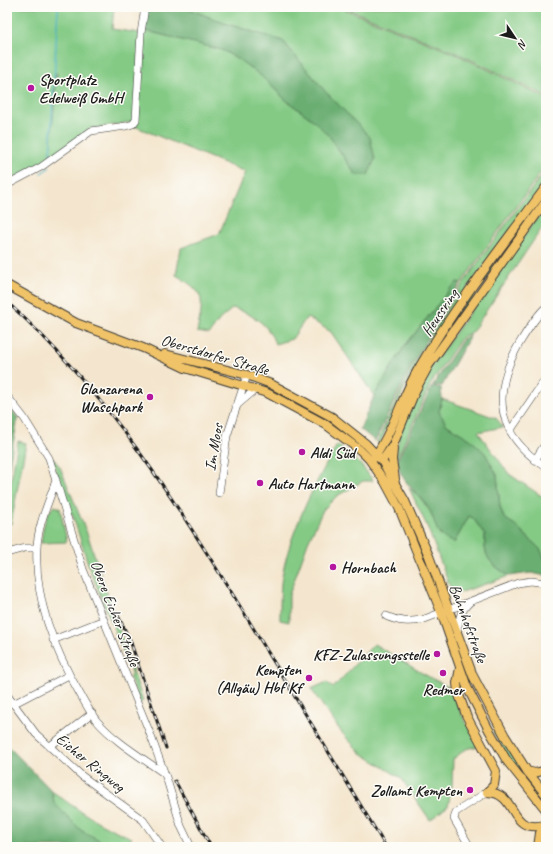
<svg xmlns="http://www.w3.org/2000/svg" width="553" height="854" font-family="Caveat,sans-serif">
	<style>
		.green { fill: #84ca85; stroke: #507350; fill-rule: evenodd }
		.forest { fill: #6bae72; stroke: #446547 }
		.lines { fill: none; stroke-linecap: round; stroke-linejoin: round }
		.stream { stroke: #45b1c3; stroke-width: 1.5 }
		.minor-casing { stroke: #3c3a37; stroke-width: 8 }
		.major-casing { stroke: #3c3a37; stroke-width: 10 }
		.minor { stroke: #fff; stroke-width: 7 }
		.major { stroke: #f0c369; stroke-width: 8 }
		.rail-casing { stroke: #1c1c1c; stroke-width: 3 }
		.rail { stroke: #fdfcf7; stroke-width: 1.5; stroke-dasharray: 4.5; stroke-linecap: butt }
		.poi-dot { fill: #b5179e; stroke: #fdfcf7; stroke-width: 1.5 }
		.labels { text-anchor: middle; stroke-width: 3; stroke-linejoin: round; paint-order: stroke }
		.poi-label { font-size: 16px; font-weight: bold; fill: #1c1c1c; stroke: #fdfcf7; text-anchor: start }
		.street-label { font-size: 16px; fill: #1c1c1c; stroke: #fdfcf7 }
	</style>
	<rect width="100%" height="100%" fill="#fdfcf7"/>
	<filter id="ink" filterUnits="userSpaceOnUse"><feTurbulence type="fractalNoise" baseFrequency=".025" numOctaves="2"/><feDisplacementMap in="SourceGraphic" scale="8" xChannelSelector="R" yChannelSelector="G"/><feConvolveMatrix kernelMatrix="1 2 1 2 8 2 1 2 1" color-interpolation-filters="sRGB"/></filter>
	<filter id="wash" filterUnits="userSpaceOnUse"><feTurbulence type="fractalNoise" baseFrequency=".012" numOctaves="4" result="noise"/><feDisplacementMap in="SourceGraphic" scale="16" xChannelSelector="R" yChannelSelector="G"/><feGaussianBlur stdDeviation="0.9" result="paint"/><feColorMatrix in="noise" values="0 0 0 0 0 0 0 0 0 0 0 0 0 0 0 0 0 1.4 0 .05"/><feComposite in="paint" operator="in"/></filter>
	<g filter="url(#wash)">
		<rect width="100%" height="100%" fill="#f4e6ce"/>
		<path class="green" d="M7 7H114L112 29 140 33 136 115 131 122 91 129 51 157 16 178 8 166 10 119H7ZM56 73H57L50 154Z
			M184 7H339L458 55 546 98V165L461 283 457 282 450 289 404 347 374 396 331 332 307 317 292 339 275 344C268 323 253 315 233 308L220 319 209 334 197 332C204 298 206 293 176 275L181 248 219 234 245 172 134 126 143 30 222 50 238 59 260 75 287 101 313 120 330 137 356 175 324 90 283 41 224 23Z
			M343 7H546V96L459 54Z
			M546 169V182L469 286 409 378 379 445 377 442 411 369 464 282Z
			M546 192V197L437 348 386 453 384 451 414 381 462 306Z
			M546 205V222L472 332 462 337 430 385 396 460C396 430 417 393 431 367Z
			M442 399 496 418 503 427 478 432 509 474 546 499V562L540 549 515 525 504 518 500 507 497 475 470 439 447 425 439 412Z
			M18 441 26 443 11 524 7 523V503Z
			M337 445C351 455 364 466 373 481H363L337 496 323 510 308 542 289 595V622L280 620C280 608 280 595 281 583 288 535 313 487 337 445Z
			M52 457 60 467 88 536 143 701 140 703 129 676 132 674 89 567 72 513 69 514Z
			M409 488 419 496 430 511 440 535 454 543 469 516 473 518 485 535C483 559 491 564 509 576L453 595 427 526Z
			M55 506 60 508 67 542 41 543C43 531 44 513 55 506Z
			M374 644 422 673 452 689 460 711 479 746 466 749 453 759 452 787 448 806 430 820 401 778 361 753 342 733 311 689 327 682 333 688Z
			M497 729 546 798V806L509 758 493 732Z
			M52 791C77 810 102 826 132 838L126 847H113L82 831 54 803Z"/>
		<path class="forest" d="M146 7H184L224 23 283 41 324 90 370 137 375 159 368 175H356L330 137 313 120 287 101 260 75 238 59 222 50 143 30Z
			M457 282 461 283 410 368 375 441 360 429 374 396 404 347 450 289Z
			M471 334 442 386 433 385 463 339Z
			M432 386 441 388 442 399 439 412 447 425 470 439 485 453 497 475 500 507 504 518 515 525 540 549 546 562V576L531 573 509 576C491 564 483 559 485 535L473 518 469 516 454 543C450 541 444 539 441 535 436 531 434 519 431 513 421 492 401 486 397 461Z
			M7 403 18 418 7 476Z
			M7 745 52 791 54 803 82 831 113 847H7Z"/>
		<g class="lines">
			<path class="stream" d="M50 154 58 7
				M41 173 50 167"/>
		</g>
	</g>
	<g filter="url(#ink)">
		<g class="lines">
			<defs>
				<path id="minor" d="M7 185 41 167 91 131 126 126 133 124 136 120 141 33 145 7
					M546 307C535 317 527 331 519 344 491 394 496 435 546 467
					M7 396 24 418 49 458 83 569 149 731 167 780 181 826 191 847
					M236 406 256 389
					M510 431 546 378
					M535 460 546 443
					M56 480C49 502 38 524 37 547 34 598 55 651 80 694 85 703 90 712 96 720 115 742 141 757 165 774
					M219 493 227 436 247 375
					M7 553 25 548H37
					M386 616C399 622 409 622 422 620L518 583 531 581 546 583
					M457 632C459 619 460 611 470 602
					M53 640 104 620
					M7 695 36 734 82 776 143 820 162 847
					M13 704 69 675
					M49 747 92 713
					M470 847 454 819 456 812 487 792"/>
				<path id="major" d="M7 285 76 323 143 348 185 368 267 393 325 424 360 450 369 459 385 482 399 508 441 612 467 687 489 730 507 761 546 810
					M165 354 247 375 271 384 332 417 366 444 382 461 405 501 429 556 473 676 505 736 527 771 546 795
					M393 449 392 460 395 479
					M374 458C394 430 402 395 420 366 457 303 503 245 546 187
					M382 461 393 445 416 389 429 365 546 201
					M460 668 457 683 458 692 466 715 496 771 494 785 487 792
					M527 771 535 773 546 770
					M487 792C520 793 506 834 545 825
					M538 847 540 833 545 825"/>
			</defs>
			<use href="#minor" class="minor-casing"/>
			<use href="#major" class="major-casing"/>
			<use href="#minor" class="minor"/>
			<use href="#major" class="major"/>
			<defs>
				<path id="rail" d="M7 302C107 391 180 508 249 621 295 696 340 772 386 847
					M117 614 130 640 166 748
					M175 781 211 847"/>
			</defs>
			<use href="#rail" class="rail-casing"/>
			<use href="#rail" class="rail"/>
		</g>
	</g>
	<g class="poi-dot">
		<circle cx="31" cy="88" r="4"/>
		<circle cx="150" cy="397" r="4"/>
		<circle cx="302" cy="452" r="4"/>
		<circle cx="260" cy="483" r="4"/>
		<circle cx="333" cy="567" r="4"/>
		<circle cx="437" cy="654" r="4"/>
		<circle cx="443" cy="673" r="4"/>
		<circle cx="309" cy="678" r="4"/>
		<circle cx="470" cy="790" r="4"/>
	</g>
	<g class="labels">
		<g class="poi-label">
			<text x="39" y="85">Sportplatz<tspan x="39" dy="18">Edelweiß GmbH</tspan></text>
			<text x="142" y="394" text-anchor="end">Glanzarena<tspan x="142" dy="18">Waschpark</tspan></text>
			<text x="310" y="458">Aldi Süd</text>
			<text x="268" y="489">Auto Hartmann</text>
			<text x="341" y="573">Hornbach</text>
			<text x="429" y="660" text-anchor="end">KFZ-Zulassungsstelle</text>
			<text x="301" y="675" text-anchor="end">Kempten<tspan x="301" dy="18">(Allgäu) Hbf Kf</tspan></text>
			<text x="443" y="695" text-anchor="middle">Redmer</text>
			<text x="462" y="796" text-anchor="end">Zollamt Kempten</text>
		</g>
		<g class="street-label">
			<text transform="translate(439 312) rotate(-56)" y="6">Heussring</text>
			<text transform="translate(215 354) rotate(16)" y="6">Oberstdorfer Straße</text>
			<text transform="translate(213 447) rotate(-80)" y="6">Im Moos</text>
			<text transform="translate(116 613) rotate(69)" y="6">Obere Eicher Straße</text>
			<text transform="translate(469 623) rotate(70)" y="6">Bahnhofstraße</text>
			<text transform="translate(91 762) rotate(39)" y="6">Eicher Ringweg</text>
		</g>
	</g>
	<rect width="553" height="854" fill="none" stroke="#fdfcf7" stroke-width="24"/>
	<g transform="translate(515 38) rotate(125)" stroke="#fdfcf7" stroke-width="3" paint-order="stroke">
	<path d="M0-3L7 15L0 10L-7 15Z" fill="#1c1c1c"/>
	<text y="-6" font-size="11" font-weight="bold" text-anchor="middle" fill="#1c1c1c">N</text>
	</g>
</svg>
